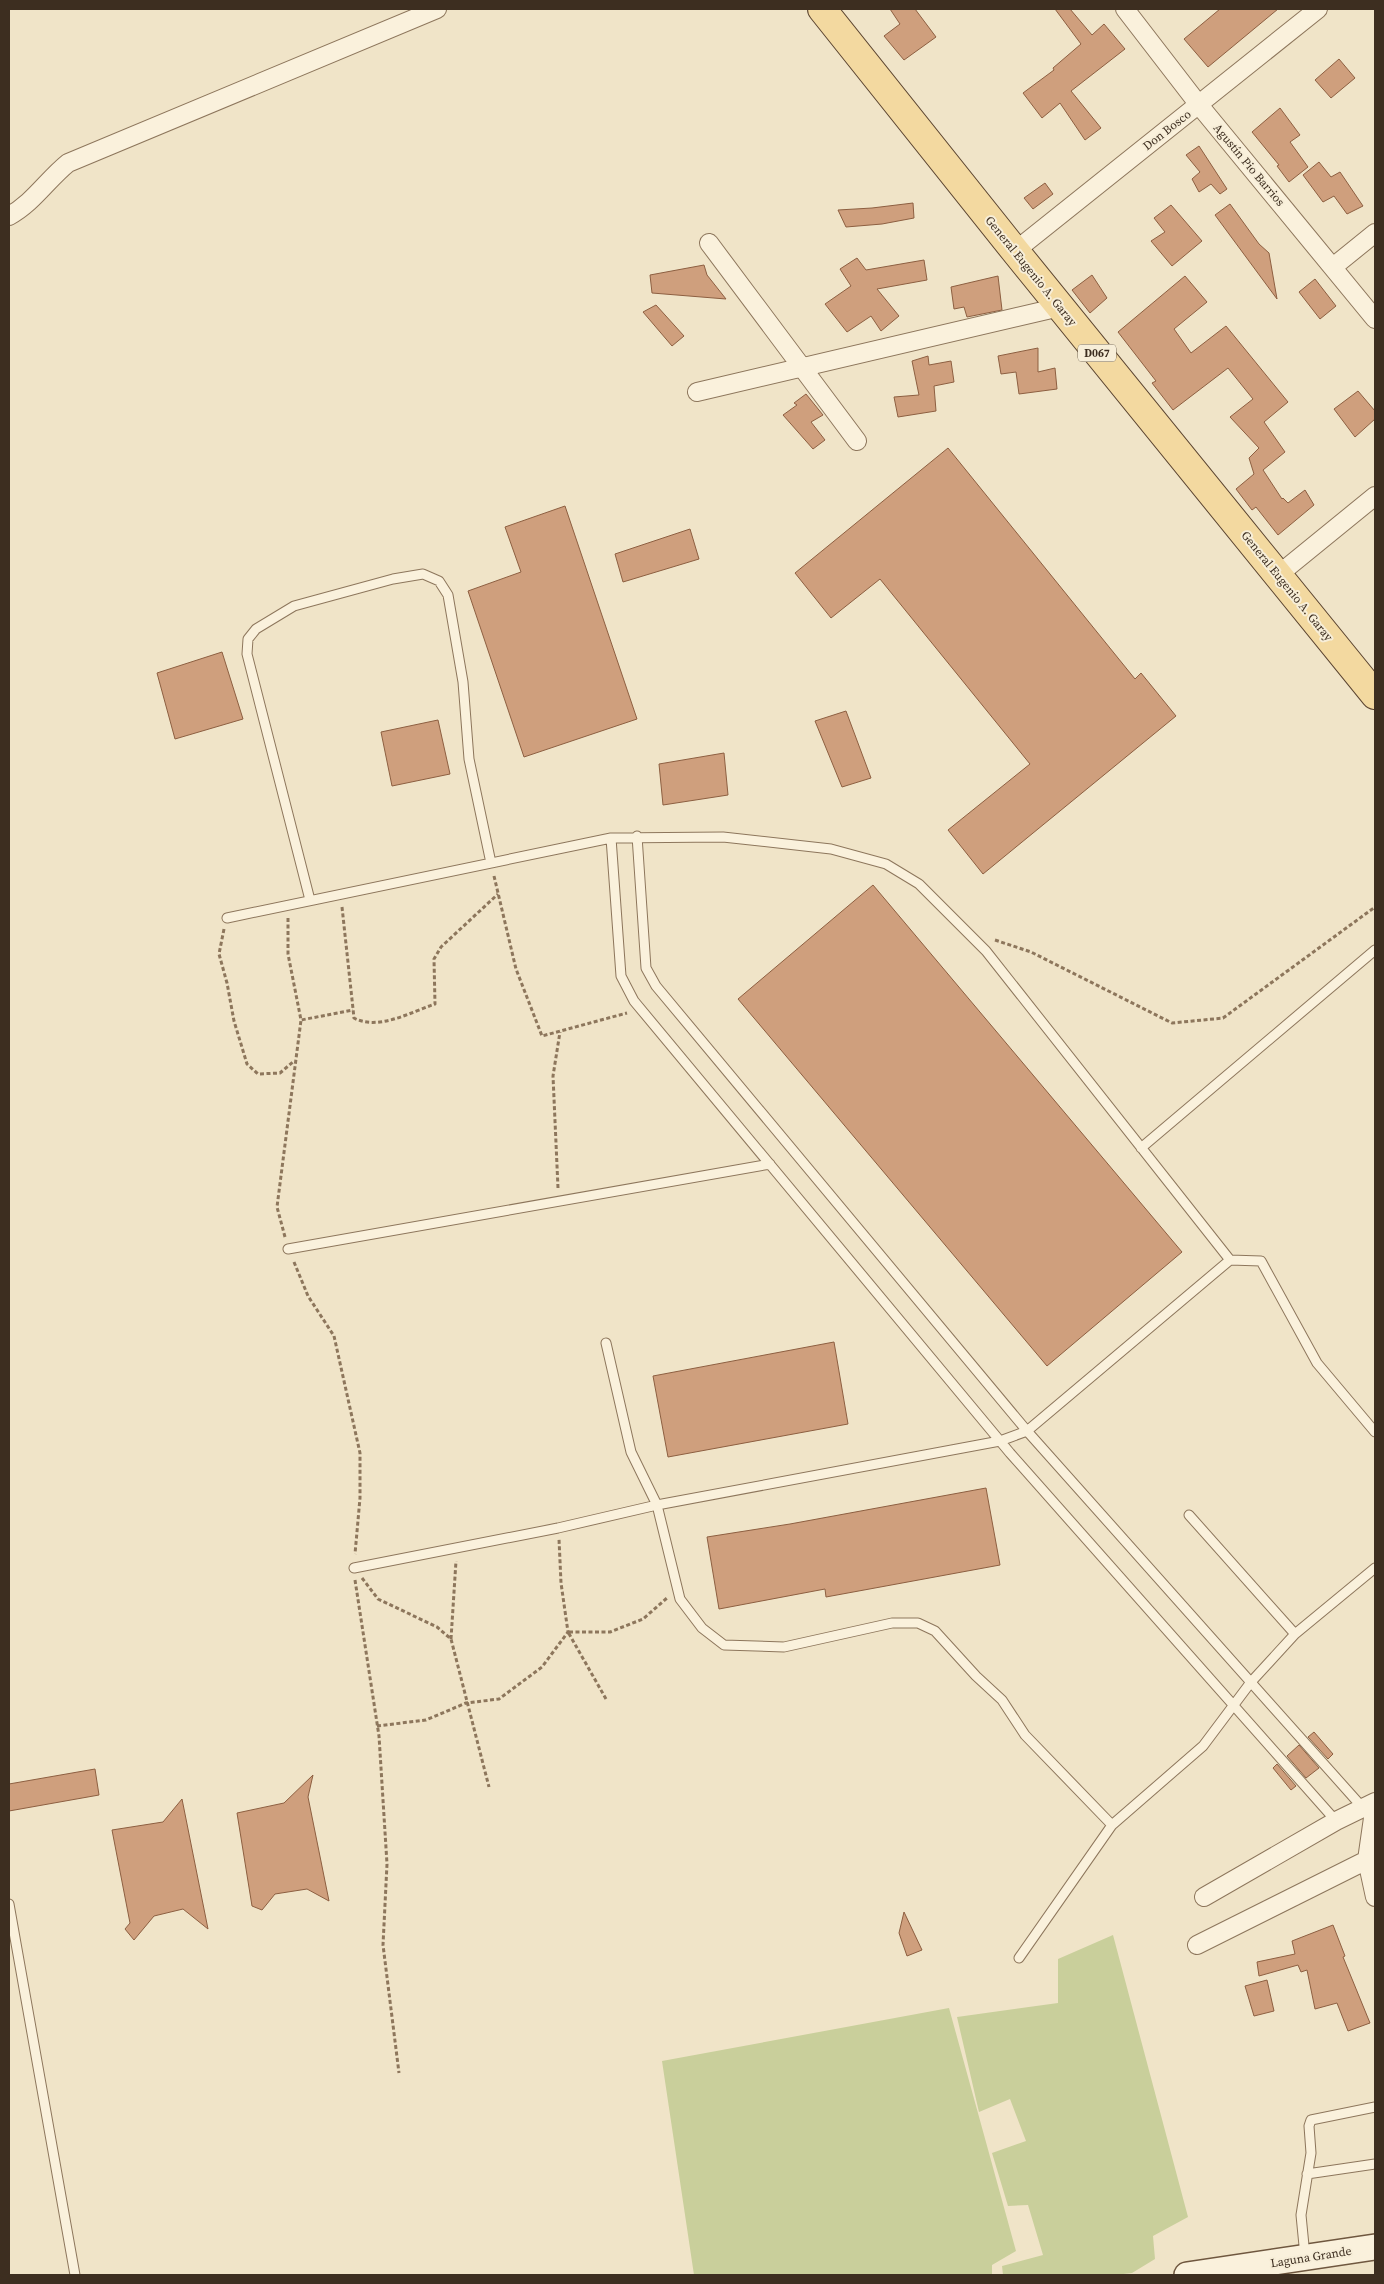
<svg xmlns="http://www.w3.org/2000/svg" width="1384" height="2284" font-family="'Source Serif 4',serif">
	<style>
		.green { fill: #c9cf9b }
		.building { fill: #cf9f7d; stroke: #8d5f41 }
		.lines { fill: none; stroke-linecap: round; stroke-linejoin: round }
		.lane-casing { stroke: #8d765c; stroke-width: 11 }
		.street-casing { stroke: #8d765c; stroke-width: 20 }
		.secondary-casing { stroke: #6f573f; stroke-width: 28 }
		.primary-casing { stroke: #5b4430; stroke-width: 30 }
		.path { stroke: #8d765c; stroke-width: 3; stroke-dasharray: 4 2.5; stroke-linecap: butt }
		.lane { stroke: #faf1dc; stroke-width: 9 }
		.street { stroke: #faf1dc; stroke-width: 18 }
		.secondary { stroke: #faf1dc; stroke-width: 25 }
		.primary { stroke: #f3d9a0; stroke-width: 28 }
		.labels { text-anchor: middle; stroke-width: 4; stroke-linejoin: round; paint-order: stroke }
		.shield { fill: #f7eed8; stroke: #756857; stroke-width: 1 }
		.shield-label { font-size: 11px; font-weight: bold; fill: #3d2e20 }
		.street-label { font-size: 12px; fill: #3d2e20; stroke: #f7eed8 }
	</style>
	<rect width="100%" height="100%" fill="#f0e4c8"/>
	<path class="green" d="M1113 1935 1188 2217 1153 2236 1155 2259 1132 2273 1115 2275H1003L1002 2266 1043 2255 1028 2205 1008 2206 992 2153 1026 2141 1010 2099 979 2112 957 2017 1058 2003V1959Z
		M949 2008 1016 2251 992 2265V2275H694L662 2061Z"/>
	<path class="building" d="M890 9H915L936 37 904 60 884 36 900 24Z
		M1055 9H1070L1092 35 1104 24 1125 49 1071 91 1101 128 1085 140 1060 103 1042 118 1023 93 1054 70 1053 68 1081 44Z
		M1220 9H1278L1208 67 1184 39Z
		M1339 59 1355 78 1331 98 1315 80Z
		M1280 108 1300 135 1290 142 1308 167 1289 182 1277 166 1279 165 1252 132Z
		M1199 146 1227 189 1220 194 1211 184 1199 192 1192 179 1200 172 1186 155Z
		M1319 162 1331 177 1340 172 1363 206 1347 214 1334 196 1323 202 1303 175Z
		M1045 183 1053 194 1033 209 1024 198Z
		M913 203 914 218 882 224 846 227 838 210 872 208Z
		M1230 204 1259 244 1269 253 1277 299 1215 215Z
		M1171 205 1202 241 1172 266 1151 241 1165 232 1154 218Z
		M857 258 866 270 924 260 927 280 877 289 899 316 881 331 871 316 847 332 825 304 851 286 840 269Z
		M704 265 707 275 726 299 652 293 650 275Z
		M1092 275 1107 298 1090 313 1072 290Z
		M998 276 1002 310 967 317 964 307 954 309 951 287Z
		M1185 276 1207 302 1174 329 1191 353 1226 326 1288 402 1264 422 1285 452 1263 470 1282 499 1283 498 1288 503 1305 490 1314 505 1278 535 1256 507 1252 510 1236 489 1254 474 1249 458 1259 448 1230 417 1253 399 1228 368 1173 410 1152 383 1156 381 1118 332Z
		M1315 279 1336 306 1320 319 1299 292Z
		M656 305 684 336 672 346 643 312Z
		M1038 348V372L1055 368 1057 389 1019 394 1016 372 1001 374 998 356Z
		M928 356 929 365 951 361 954 382 934 386 936 411 898 417 894 397 919 395 912 361Z
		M1358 391 1375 411V419L1355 437 1334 409Z
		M806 394 823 415 811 422 825 440 813 449 783 415 797 405 794 403Z
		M948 448 1135 679 1141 673 1176 716 983 874 948 830 1030 764 880 579 831 618 795 573Z
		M565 506 637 719 524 757 468 591 521 572 505 527Z
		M690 529 699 559 623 582 615 554Z
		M222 652 243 719 175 739 157 673Z
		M846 711 871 778 842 787 815 721Z
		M438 720 450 774 392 786 381 732Z
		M724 753 728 795 663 805 659 764Z
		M873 885 1182 1252 1047 1366 738 999Z
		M834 1342 848 1424 668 1457 653 1376Z
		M986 1488 1000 1565 826 1597 825 1589 719 1609 707 1537 790 1524Z
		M1314 1732 1333 1754 1328 1759 1308 1737Z
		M1299 1745 1319 1768 1306 1778 1287 1756Z
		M1277 1764 1296 1786 1291 1790 1273 1768Z
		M95 1769 99 1795 9 1811V1784Z
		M313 1775 308 1797 329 1901 307 1889 275 1894 262 1910 252 1906 237 1813 284 1803Z
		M182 1799 208 1929 183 1909 154 1916 134 1940 125 1929 130 1923 112 1830 163 1822Z
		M904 1912 922 1950 907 1956 899 1933Z
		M1333 1925 1345 1956 1343 1957 1370 2023 1348 2031 1337 2003 1315 2009 1307 1970 1301 1972 1298 1965 1259 1976 1257 1962 1295 1954 1292 1941Z
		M1267 1980 1274 2011 1254 2016 1245 1986Z"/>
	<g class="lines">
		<defs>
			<path id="lane" d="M637 836 646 968 656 986 1027 1431 1363 1808
				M611 838 621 976 634 1001 1010 1453 1336 1821
				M310 900 247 654 248 639 256 629 294 606 393 579 423 574 439 581 448 595 463 682 469 759 491 863
				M227 918 611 838 723 837 831 849 886 864 919 884 986 951 1230 1260 1261 1261 1317 1363 1375 1432
				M1141 1148 1375 950
				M288 1249 770 1164
				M606 1343 631 1452 657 1505 680 1599 702 1628 724 1645 784 1647 892 1623H918L935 1631 976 1676 1002 1700 1025 1735 1112 1825 1019 1958
				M1189 1515 1295 1634
				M354 1568 558 1528 657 1505 1000 1441 1027 1431 1230 1260
				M1112 1825 1203 1746 1251 1682 1295 1634 1375 1568
				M9 1904 75 2275
				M1307 2174 1375 2164
				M1305 2256 1301 2215 1311 2153 1309 2126 1311 2120 1375 2107"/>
			<path id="street" d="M1125 9 1199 105 1375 319
				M9 216C33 203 47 180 68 163L437 9
				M709 243 857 441
				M1015 251 1318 9
				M1333 267 1375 233
				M697 392 1060 307
				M1278 575 1375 496
				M1375 1804 1367 1860 1375 1897
				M1204 1897 1336 1821 1375 1802
				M1197 1945 1375 1856"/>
			<path id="secondary" d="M1187 2275 1375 2247"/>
			<path id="primary" d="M822 9 1015 251 1375 695"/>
		</defs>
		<use href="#lane" class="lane-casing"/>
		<use href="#street" class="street-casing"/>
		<use href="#secondary" class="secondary-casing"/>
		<use href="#primary" class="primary-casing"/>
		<path class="path" d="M494 876 516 969 542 1036 627 1013
			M342 907 354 1018C378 1031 411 1012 435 1004L434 959 441 947 498 894
			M288 918V954L301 1020 353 1010
			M224 929 219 954 227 983 234 1021 247 1064 258 1074 280 1073 294 1061
			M995 940 1031 952 1172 1023 1223 1018 1375 907
			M558 1188 553 1076 560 1032
			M285 1237 277 1207 301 1020
			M294 1262 308 1296 334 1336 360 1453V1498L355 1554
			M362 1578 378 1599 437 1627 451 1639 489 1787
			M355 1580 379 1736 387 1864 383 1945 399 2073
			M451 1639 456 1561
			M606 1699 568 1632H610L643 1619 667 1598
			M377 1726 426 1720 466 1703 499 1699 542 1667 568 1632 561 1583 559 1539"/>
		<use href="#lane" class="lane"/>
		<use href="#street" class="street"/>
		<use href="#secondary" class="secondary"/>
		<use href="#primary" class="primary"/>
	</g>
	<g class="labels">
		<rect class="shield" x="1078" y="344.5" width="38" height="17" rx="4"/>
		<g class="shield-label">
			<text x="1097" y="357">D067</text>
		</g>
		<g class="street-label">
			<text transform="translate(1167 130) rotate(-38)" y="4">Don Bosco</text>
			<text transform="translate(1249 165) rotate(50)" y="4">Agustín Pio Barrios</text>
			<text transform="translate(1031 271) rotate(51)" y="4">General Eugenio A. Garay</text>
			<text transform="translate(1287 586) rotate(51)" y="4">General Eugenio A. Garay</text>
			<text transform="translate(1311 2257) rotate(-9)" y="4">Laguna Grande</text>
		</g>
	</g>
	<rect width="1384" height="2284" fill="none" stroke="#3d2e20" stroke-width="20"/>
</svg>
